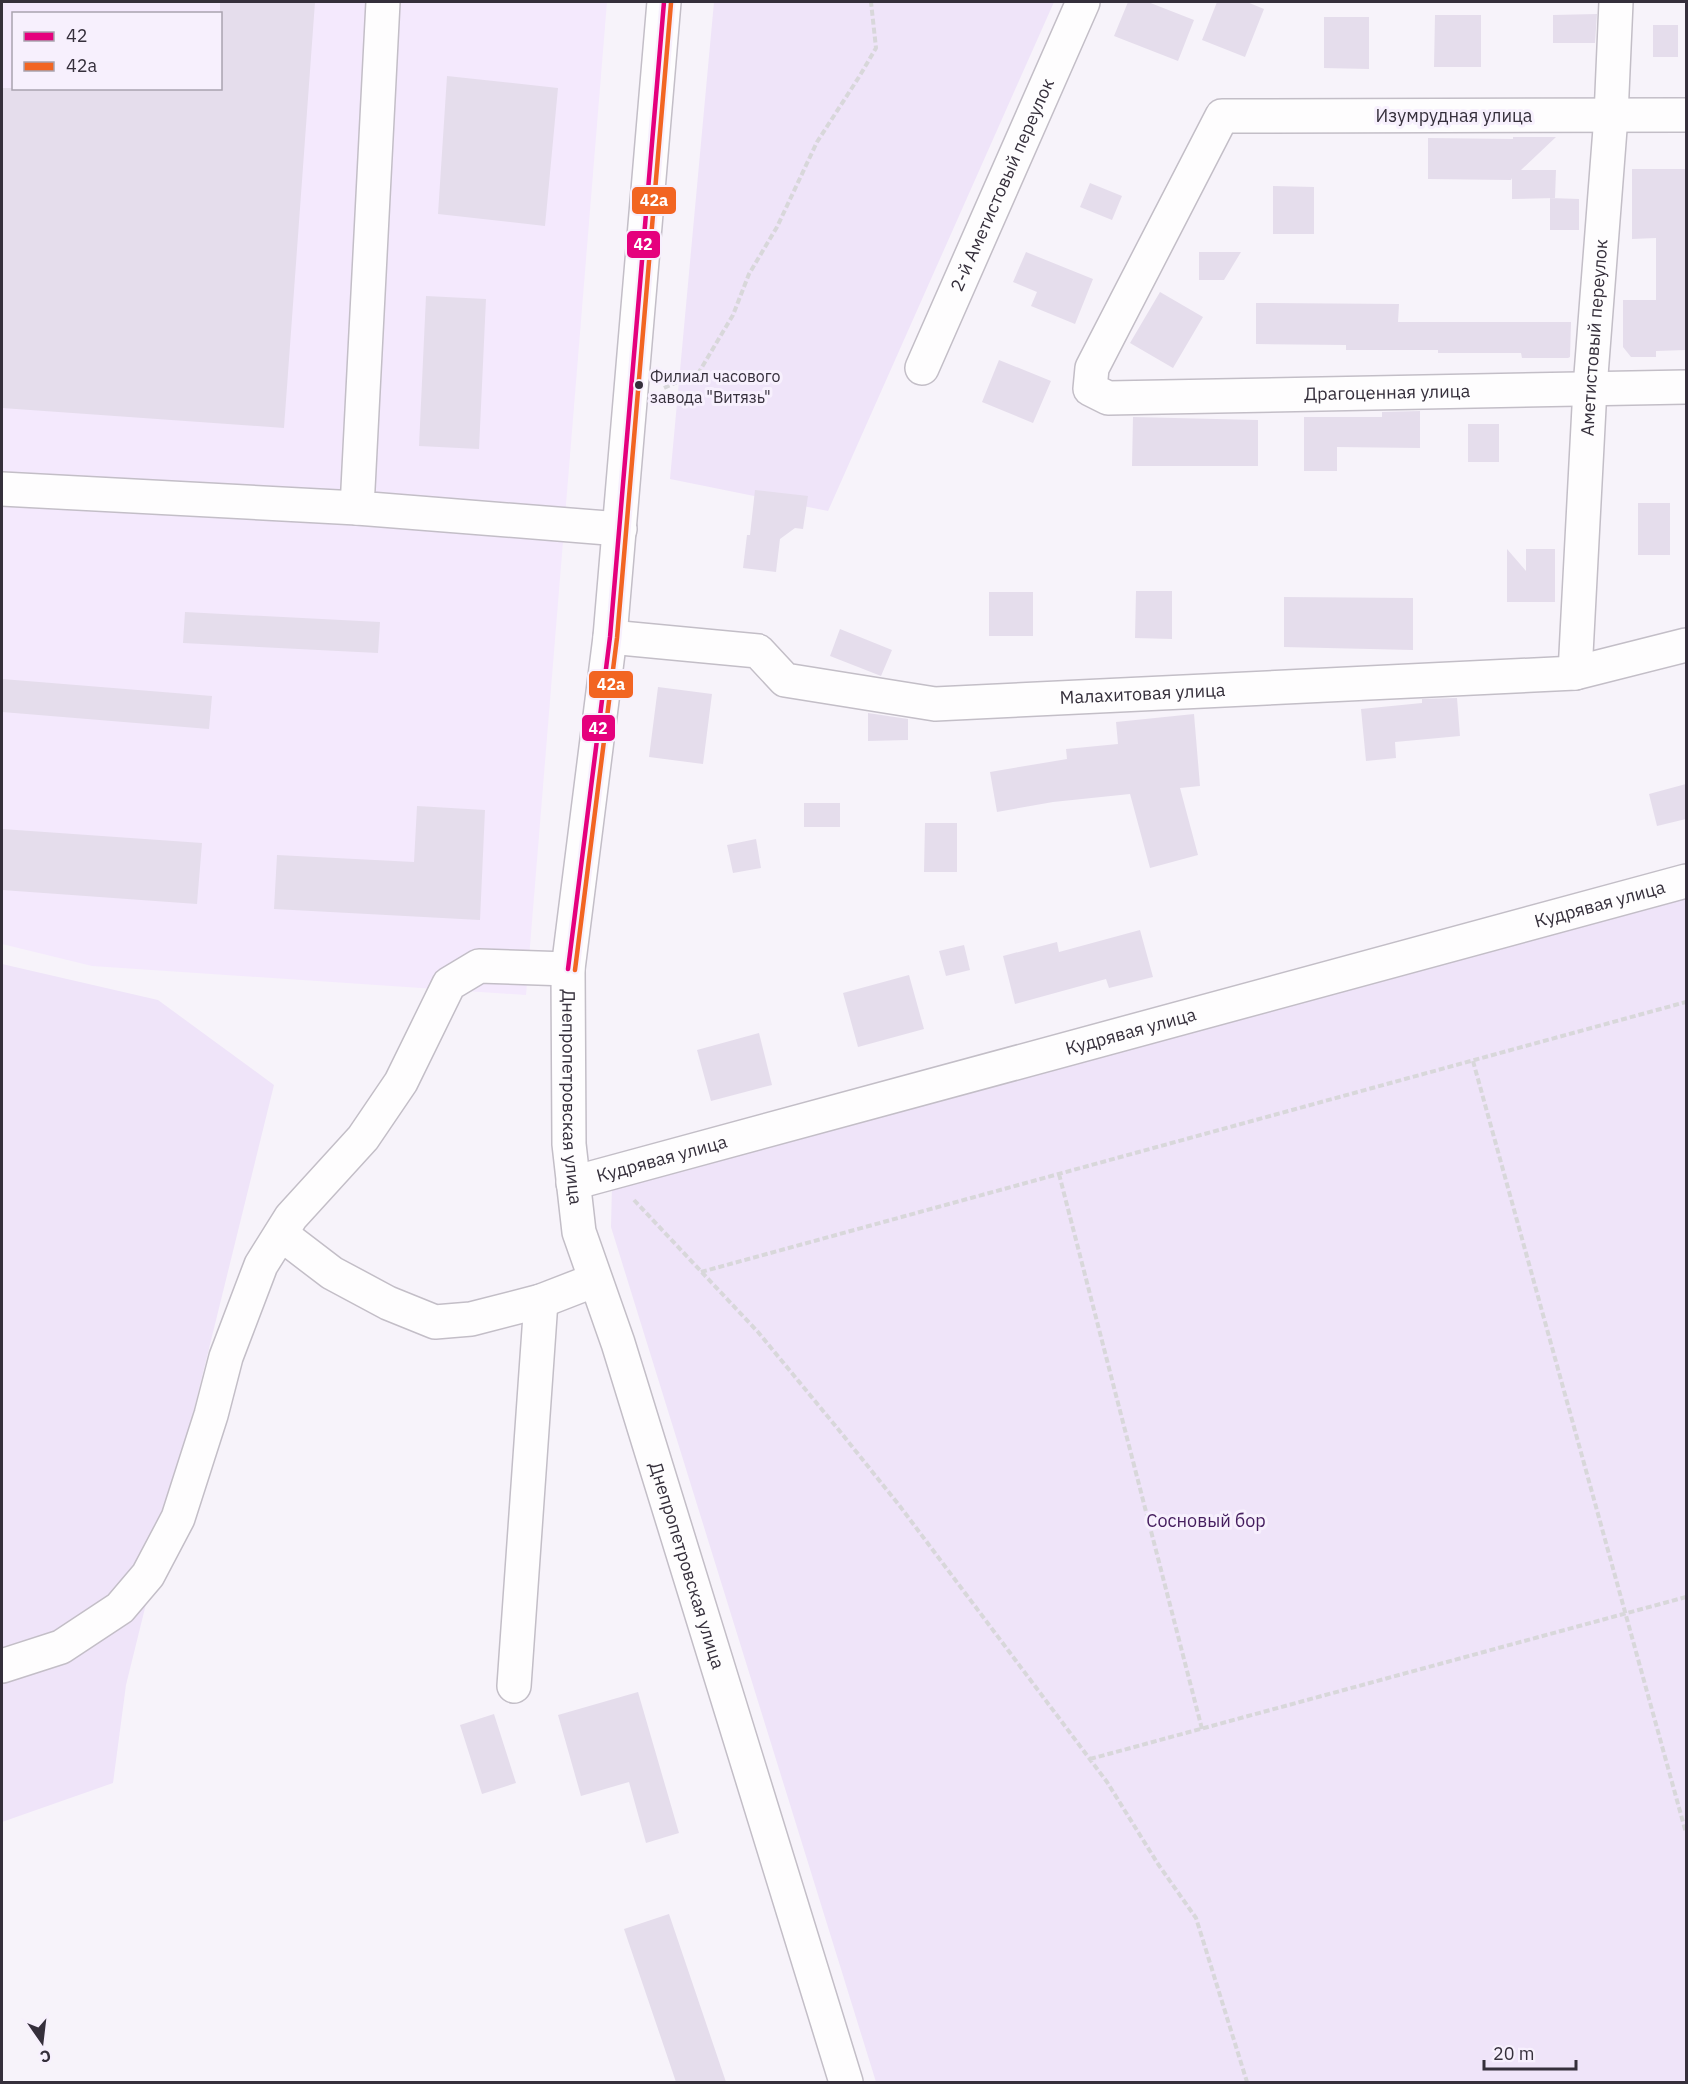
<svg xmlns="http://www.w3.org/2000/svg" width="1688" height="2084" font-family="'IBM Plex Sans',sans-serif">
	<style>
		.built { fill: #f4e9fd; fill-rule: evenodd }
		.green { fill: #efe4f9 }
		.building { fill: #e5ddec }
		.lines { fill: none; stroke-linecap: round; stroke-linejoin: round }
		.minor-casing { stroke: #c3bec7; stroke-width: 36 }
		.path { stroke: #d8d7da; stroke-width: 4; stroke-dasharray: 6 3; stroke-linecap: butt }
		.minor { stroke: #fefdfe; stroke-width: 33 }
		.bus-1-casing { stroke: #f7f0fd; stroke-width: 9 }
		.bus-2-casing { stroke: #f7f0fd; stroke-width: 9 }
		.bus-1 { stroke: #e5007d; stroke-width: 4.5 }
		.bus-2 { stroke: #f26522; stroke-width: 4.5 }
		.bus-dot { fill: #352f3b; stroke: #f7f0fd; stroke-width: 2 }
		.labels { text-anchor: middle; stroke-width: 6; stroke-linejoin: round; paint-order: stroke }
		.bus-label { font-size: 16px; fill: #352f3b; stroke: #f7f0fd; text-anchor: start }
		.street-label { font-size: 18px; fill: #352f3b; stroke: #f7f0fd }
		.park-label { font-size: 18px; fill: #451d5e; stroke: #f7f0fd }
		.line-badge { stroke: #f7f0fd; stroke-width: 2 }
		.badge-label { font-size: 16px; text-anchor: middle; font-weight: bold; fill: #fff }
	</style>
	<rect width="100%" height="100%" fill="#f7f3fa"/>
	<path class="built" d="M2 2H607L526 995 92 966 2 944ZM14 14H220V88H14Z"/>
	<path class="green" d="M714 2H1054L828 511 670 479Z
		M1686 891V2082H876L611 1227 612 1184Z
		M2 964 158 1000 274 1085 126 1685 113 1783 2 1822Z"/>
	<path class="building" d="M220 2H315L284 428 2 408V88H220Z
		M1128 2H1148L1194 20 1178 61 1114 36Z
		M1217 2H1247L1264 9 1245 57 1202 40Z
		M1597 14 1595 43H1553V15Z
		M1435 15H1481V67H1434Z
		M1324 17H1369V69L1324 68Z
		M1653 25H1678V57H1653Z
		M447 76 558 88 545 226 438 214Z
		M1513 137H1556L1521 170H1556L1555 198 1512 199V178L1511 180 1428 179V138L1513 139Z
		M1632 169H1686V350L1656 351V357H1631L1623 347V300H1656V238L1632 239Z
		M1090 183 1122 196 1112 220 1080 207Z
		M1273 186 1314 187V234H1273Z
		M1550 198 1579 199V230H1550Z
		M1026 252 1093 279 1075 324 1031 306 1037 292 1013 282Z
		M1199 252H1241L1224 280H1199Z
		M1160 292 1203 317 1173 368 1130 343Z
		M426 296 486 299 479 449 419 446Z
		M1256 303 1399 304 1398 322H1571L1570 357H1568L1570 358H1522L1521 353H1438V350H1346V345L1256 344Z
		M999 360 1051 381 1033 423 982 402Z
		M1420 411V448L1337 447V471H1304V417H1382V412Z
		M1133 417 1258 420V466H1132Z
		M1468 424H1499V462H1468Z
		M755 490 808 496 803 529 795 528 780 539 776 572 743 568 747 535H750Z
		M1638 503H1670V555H1638Z
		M1507 549 1526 571V549H1555V602H1507Z
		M1136 591H1172V639L1135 638Z
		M989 592H1033V636H989Z
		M1284 597 1413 598V650L1284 647Z
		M185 612 380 622 378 653 183 643Z
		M840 629 892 650 881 676 830 656Z
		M2 679 212 696 209 729 2 712Z
		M658 687 712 694 703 764 649 757Z
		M1457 698 1460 736 1395 742 1396 758 1366 761 1361 709 1422 703V699Z
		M868 713 908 719V740L868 741Z
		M1194 714 1200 786 1180 788 1198 855 1150 868 1130 794 1053 802 997 812 990 772 1067 759 1066 749 1118 744 1116 722Z
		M1686 784V819L1657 826 1649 794Z
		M804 803H840V827H804Z
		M417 806 485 810 480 920 274 909 277 855 414 862Z
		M925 823H957V872H924Z
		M2 829 202 843 197 904 2 890Z
		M756 839 761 868 733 873 727 845Z
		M1140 930 1153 977 1109 988 1106 979 1015 1004 1003 956 1057 942 1059 952Z
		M964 945 970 970 946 976 939 951Z
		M909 975 924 1029 858 1047 843 993Z
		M759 1033 772 1085 711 1101 697 1050Z
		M638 1692 679 1833 646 1843 629 1782 581 1796 558 1715Z
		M494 1714 516 1783 482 1794 460 1725Z
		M669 1914 726 2082H676L624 1929Z"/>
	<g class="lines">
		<defs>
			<g id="minor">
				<path d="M383 2 357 508 620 529"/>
				<path id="s1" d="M664 2 610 637 568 969 569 1144 579 1232 618 1343 846 2082"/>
				<path id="s2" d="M1686 115 1222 116 1092 368 1090 389 1108 398 1686 387"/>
				<path id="s3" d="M922 368 1083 2"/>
				<path d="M2 489 357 508"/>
				<path id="s4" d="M610 637 758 651 785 680 935 704 1575 673 1686 645"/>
				<path id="s5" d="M1575 673 1590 388 1611 116 1616 2"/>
				<path id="s6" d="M573 1183 1686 881"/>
				<path d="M281 1234 332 1273 388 1303 435 1322 471 1319 541 1301 595 1280"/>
				<path d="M2 1666 61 1647 120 1608 148 1575 178 1518 211 1415 226 1357 261 1265 291 1217 363 1138 401 1082 449 984 479 966 568 969"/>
				<path d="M514 1686 541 1301"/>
			</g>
		</defs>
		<use href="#minor" class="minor-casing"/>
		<path class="path" d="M664 388 699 372 733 315 749 274 777 227 817 142 859 77 876 48 871 2
			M1473 1061 1686 1833
			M1059 1174 1202 1729
			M634 1200 758 1332 838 1429 899 1505 1107 1782 1158 1864 1196 1918 1247 2082
			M701 1272 1686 1002
			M1090 1759 1686 1597"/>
		<use href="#minor" class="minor"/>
		<defs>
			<path id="bus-1" d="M568 969 610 637 664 2"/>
			<path id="bus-2" d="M575 970 617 638 671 3"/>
		</defs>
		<use href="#bus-1" class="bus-1-casing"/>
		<use href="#bus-2" class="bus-2-casing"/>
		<use href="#bus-1" class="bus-1"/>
		<use href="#bus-2" class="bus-2"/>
	</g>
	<circle class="bus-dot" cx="639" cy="385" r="5"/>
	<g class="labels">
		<g class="bus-label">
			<text x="650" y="382">Филиал часового<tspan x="650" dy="21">завода "Витязь"</tspan></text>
		</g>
		<g class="street-label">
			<text x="1454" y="122">Изумрудная улица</text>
			<text dy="6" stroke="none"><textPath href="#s3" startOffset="200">2-й Аметистовый переулок</textPath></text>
			<text dy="6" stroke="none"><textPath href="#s5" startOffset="336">Аметистовый переулок</textPath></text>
			<text dy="6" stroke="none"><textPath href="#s2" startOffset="1068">Драгоценная улица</textPath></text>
			<text dy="6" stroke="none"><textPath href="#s4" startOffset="548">Малахитовая улица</textPath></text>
			<text dy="6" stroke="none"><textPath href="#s6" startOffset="1064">Кудрявая улица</textPath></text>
			<text dy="6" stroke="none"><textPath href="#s6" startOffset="578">Кудрявая улица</textPath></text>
			<text dy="6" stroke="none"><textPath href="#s1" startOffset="1100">Днепропетровская улица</textPath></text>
			<text dy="6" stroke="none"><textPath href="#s6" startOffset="92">Кудрявая улица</textPath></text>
			<text dy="6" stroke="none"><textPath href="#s1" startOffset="1586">Днепропетровская улица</textPath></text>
		</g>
		<g class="park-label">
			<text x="1206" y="1527">Сосновый бор</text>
		</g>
	</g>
	<g class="line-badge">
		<rect x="631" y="186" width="46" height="29" rx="6" fill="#f26522"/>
		<rect x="626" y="230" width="35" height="29" rx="6" fill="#e5007d"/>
		<rect x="588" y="670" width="46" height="29" rx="6" fill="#f26522"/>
		<rect x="581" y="714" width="35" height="28" rx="6" fill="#e5007d"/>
	</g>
	<g class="badge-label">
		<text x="654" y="206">42a</text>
		<text x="643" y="250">42</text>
		<text x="611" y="690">42a</text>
		<text x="598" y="734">42</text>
	</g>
	<rect width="1688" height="2084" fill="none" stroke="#352f3b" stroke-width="6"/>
	<rect x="12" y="12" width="210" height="78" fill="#f7f0fd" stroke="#a9a3af" stroke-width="1.5"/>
	<rect x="24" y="32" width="30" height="9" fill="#e5007d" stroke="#a9a3af" stroke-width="1.5"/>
	<text x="66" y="42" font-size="18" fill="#352f3b">42</text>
	<rect x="24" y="62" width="30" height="9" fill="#f26522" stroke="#a9a3af" stroke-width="1.5"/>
	<text x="66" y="72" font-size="18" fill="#352f3b">42a</text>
	<g transform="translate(42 2042) rotate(166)" stroke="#f7f0fd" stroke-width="4.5" paint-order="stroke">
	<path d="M0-4.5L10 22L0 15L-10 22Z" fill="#352f3b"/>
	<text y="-9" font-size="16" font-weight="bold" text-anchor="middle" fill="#352f3b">С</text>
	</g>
	<path d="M1484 2060v9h92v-9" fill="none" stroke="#352f3b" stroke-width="3"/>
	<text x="1493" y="2060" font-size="18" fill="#352f3b" stroke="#f7f0fd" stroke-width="4.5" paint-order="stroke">20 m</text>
</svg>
